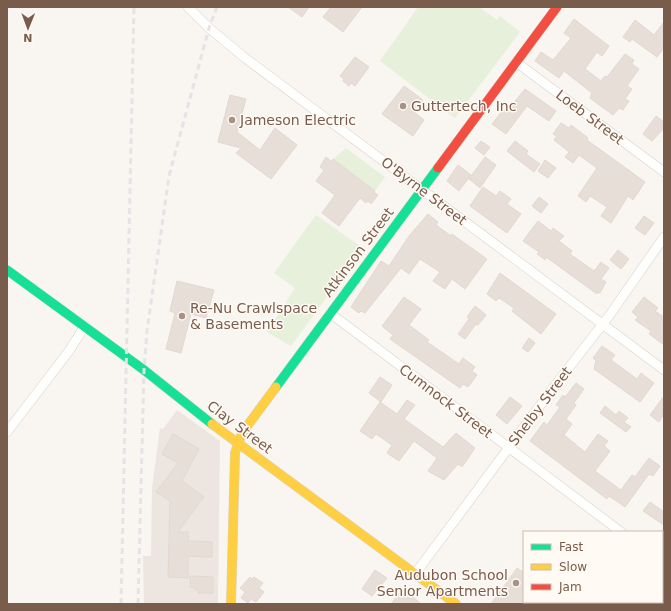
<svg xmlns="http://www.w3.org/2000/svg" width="671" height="611" font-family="'DejaVu Sans',sans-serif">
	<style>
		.industrial { fill: #ede5e0 }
		.green { fill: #e7f0db }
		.building { fill: #e6ded7; stroke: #e2d8d2 }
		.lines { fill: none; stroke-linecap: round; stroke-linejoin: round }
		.street-casing { stroke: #d7d1cb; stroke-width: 10 }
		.fast-casing { stroke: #d9d2cb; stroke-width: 10 }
		.slow-casing { stroke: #d9d2cb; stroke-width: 10 }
		.jam-casing { stroke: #d9d2cb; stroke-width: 10 }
		.street { stroke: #fefefd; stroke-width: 9 }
		.fast { stroke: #16e098; stroke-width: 9 }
		.slow { stroke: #ffcf43; stroke-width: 9 }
		.jam { stroke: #f24e42; stroke-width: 9 }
		.rail { stroke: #e6e3e7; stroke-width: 3; stroke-dasharray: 6 4; stroke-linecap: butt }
		.poi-dot { fill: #a69286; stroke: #fffaf3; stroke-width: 1.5 }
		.labels { text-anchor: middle; stroke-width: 3; stroke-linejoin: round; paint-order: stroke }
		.poi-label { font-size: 14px; fill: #7a5c4d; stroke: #fffaf3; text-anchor: start }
		.street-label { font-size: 14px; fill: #7a5c4d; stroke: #fffaf3 }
	</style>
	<rect width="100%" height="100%" fill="#f9f5f0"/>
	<path class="industrial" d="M177 410 220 441 218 604H144L143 556H151L152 488 160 428 163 429Z"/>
	<path class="green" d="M418 7H479L497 20 500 16 520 32 455 118 380 61Z
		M346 148 385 177 375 191 333 159Z
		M316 215 363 248 291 346 267 332 295 288 274 273Z"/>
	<path class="building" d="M288 7H309L302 17Z
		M331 7H362L343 32 323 17Z
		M574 19 609 46 602 56 597 52 585 69 601 81 605 76 607 77 625 54 634 60 632 64 639 69 627 86 632 89 625 99 629 101 623 110 619 108 613 115 590 98 592 93 564 71 559 78 535 61 541 52 553 60 558 54 571 38 564 33Z
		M635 20 654 35 664 22V48L657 57 632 39 630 42 623 37Z
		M355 57 369 67 355 86 351 83 349 86 343 81 344 79 340 76Z
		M404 86 423 100 414 112 424 120 413 136 382 114Z
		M525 89 556 111 549 121 527 106 506 134 492 124 503 110 506 112Z
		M230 95 246 99 237 132 260 150 275 128 297 145 271 179 236 153 241 148 218 142Z
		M656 116 664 122V128L652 141 643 134Z
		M561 123 569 128 571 125 588 138 587 140 645 182 633 200 628 196 611 223 601 216 607 207 590 196 586 202 578 196 597 168 579 155 573 163 565 157 569 152 554 140 557 136 553 134Z
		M481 141 490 147 484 155 475 148Z
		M515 141 528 151 526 154 540 164 534 172 507 151Z
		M326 157 331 161 333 159 375 191 374 192 378 195 371 204 368 201 366 203 360 198 339 226 322 213 335 195 316 181 324 170 320 167Z
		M485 157 496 165 480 188 469 179Z
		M545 160 556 168 548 178 538 171Z
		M458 165 471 175 459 191 447 181Z
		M483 187 496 196 500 191 511 199 507 204 521 214 507 233 470 206Z
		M539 197 548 204 541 213 532 206Z
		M428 214 438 222 436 225 451 236 452 234 487 259 465 289 452 279 445 289 433 281 440 272 420 259 409 274 401 268 365 313 361 311 359 313 351 307 381 261 389 266 409 236Z
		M644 216 654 223 645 235 635 228Z
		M538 221 551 231 553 228 564 236 559 241 572 251 570 254 594 271 601 262 609 268 601 279 606 282 600 293 598 292 597 294 546 257 545 260 537 254 539 252 523 241Z
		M618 250 629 259 621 269 610 260Z
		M500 273 556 314 541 334 512 311 514 308 499 298 496 301 487 294Z
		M177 281 214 290 206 318 191 314 181 353 166 349 175 313 170 311Z
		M404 297 421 309 409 325 429 340 427 342 459 364 463 358 475 367 472 371 477 375 468 387 463 384 460 388 390 339 393 335 382 326Z
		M644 297 658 308 655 311 664 317V345L649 334 651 331 635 320 638 317 632 312Z
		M475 306 486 315 478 325 476 324 465 339 458 334 469 319 467 317Z
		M529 338 535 343 528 352 522 348Z
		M602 346 615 355 611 360 637 379 641 373 654 383 640 402 594 369 596 361 593 358Z
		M380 377 392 385 381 402 369 393Z
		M576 383 584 389 574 403 576 405 566 419 572 424 564 435 585 452 598 434 608 441 604 446 610 451 595 471 621 490 632 475 635 477 649 458 660 466 653 476 649 474 625 507 609 496 607 499 530 441 544 422 547 425 560 407 556 405 563 395 565 397Z
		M664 396V414L659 422 650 415Z
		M510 397 522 406 507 424 496 415Z
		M407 400 415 405 404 419 443 447 456 433 475 448 462 467 458 464 444 480 428 471 437 458 414 441 399 461 387 453 392 445 376 434 372 439 360 431 380 402 397 414Z
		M605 406 616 415 619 411 628 418 624 422 631 427 626 432 600 413Z
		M173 434 199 449 182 481 204 497 178 532H188V541L212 542V557L188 556V578L168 577 170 501 156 492 178 463 162 454Z
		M650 502 664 512V525L643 511Z
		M517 568 524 573V604H491Z
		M375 570 387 578 372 596 362 589Z
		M190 576 213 577V593H198V590H195V588L190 587Z
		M250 577 252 579 254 577 263 583 259 588 264 592 256 602 251 599 248 603 241 598 245 592 240 588Z
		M402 589 413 597 421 604H391Z"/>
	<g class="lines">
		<defs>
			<path id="street" d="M188 7 209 28 245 58 664 370
				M516 62 664 172
				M330 313 621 532
				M7 432 69 351 85 326
				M662 563 664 565
				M415 574 556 384 609 316 664 237
				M661 604 664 600"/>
			<path id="fast" d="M7 270 144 370 212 424
				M276 387 438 168"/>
			<path id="slow" d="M212 424 456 604
				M231 604 235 453 242 433 276 387"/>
			<path id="jam" d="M438 168 557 7"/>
		</defs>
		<use href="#street" class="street-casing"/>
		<use href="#fast" class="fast-casing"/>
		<use href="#slow" class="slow-casing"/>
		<use href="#jam" class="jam-casing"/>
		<use href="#street" class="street"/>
		<use href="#fast" class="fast"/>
		<use href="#slow" class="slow"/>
		<use href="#jam" class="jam"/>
		<path class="rail" d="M121 604 134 7
			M138 604 144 370 147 331 169 176 209 28 217 7"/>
	</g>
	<g class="poi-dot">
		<circle cx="403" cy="106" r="4"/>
		<circle cx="232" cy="120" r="4"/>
		<circle cx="182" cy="316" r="4"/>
		<circle cx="516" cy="583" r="4"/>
	</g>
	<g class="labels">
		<g class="poi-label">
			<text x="411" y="111">Guttertech, Inc</text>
			<text x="240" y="125">Jameson Electric</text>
			<text x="190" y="313">Re-Nu Crawlspace<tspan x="190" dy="16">&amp; Basements</tspan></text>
			<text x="508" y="580" text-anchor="end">Audubon School<tspan x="508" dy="16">Senior Apartments</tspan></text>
		</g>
		<g class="street-label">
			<text transform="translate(590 117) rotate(37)" y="5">Loeb Street</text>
			<text transform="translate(424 191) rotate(37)" y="5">O'Byrne Street</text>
			<text transform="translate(358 252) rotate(-53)" y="5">Atkinson Street</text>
			<text transform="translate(446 401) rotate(37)" y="5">Cumnock Street</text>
			<text transform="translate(540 406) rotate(-53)" y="5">Shelby Street</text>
			<text transform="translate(240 427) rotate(37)" y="5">Clay Street</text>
		</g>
	</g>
	<rect width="671" height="611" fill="none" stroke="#7a5c4d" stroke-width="16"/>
	<rect x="523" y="531" width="140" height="72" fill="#fffaf3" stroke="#cabbb1"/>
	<rect x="531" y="544" width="20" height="6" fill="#16e098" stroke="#cabbb1"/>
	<text x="559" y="551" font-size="12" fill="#7a5c4d">Fast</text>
	<rect x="531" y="564" width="20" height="6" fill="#ffcf43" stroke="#cabbb1"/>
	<text x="559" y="571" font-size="12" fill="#7a5c4d">Slow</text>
	<rect x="531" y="584" width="20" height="6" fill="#f24e42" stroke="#cabbb1"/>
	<text x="559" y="591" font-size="12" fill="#7a5c4d">Jam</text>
	<g transform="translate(28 28) rotate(181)" stroke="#fffaf3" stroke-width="3" paint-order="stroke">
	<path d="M0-3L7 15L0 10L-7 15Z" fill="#7a5c4d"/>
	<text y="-6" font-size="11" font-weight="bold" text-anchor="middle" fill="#7a5c4d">N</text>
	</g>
</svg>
